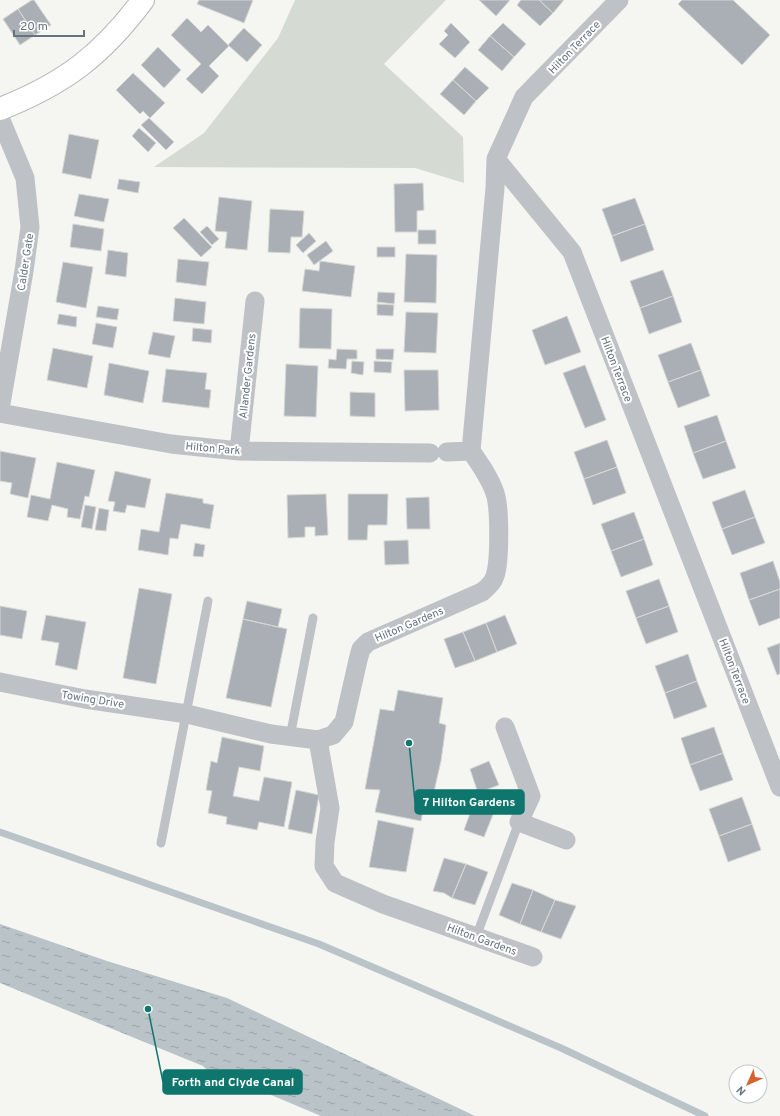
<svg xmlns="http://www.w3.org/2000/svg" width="780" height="1116" font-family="Overpass,sans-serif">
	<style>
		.green { fill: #d5dbd3 }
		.water { fill: url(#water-ripples) }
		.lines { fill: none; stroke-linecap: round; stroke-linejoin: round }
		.stream { stroke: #b9c3c8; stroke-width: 7 }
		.building { fill: #a9afb5; stroke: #d6d6d4 }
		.secondary-casing { stroke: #b3b7bb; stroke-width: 24 }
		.lane { stroke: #bec1c5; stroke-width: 9 }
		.street { stroke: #bec1c5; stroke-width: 19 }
		.secondary { stroke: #fff; stroke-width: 22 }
		.labels { text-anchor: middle; stroke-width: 4; stroke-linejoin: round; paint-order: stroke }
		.street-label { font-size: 11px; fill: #667380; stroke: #fff }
		.leader { fill: none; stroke: #0f766e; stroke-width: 1.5 }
		.callout-dot { fill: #0f766e; stroke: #fff; stroke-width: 1.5 }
		.callout { fill: #0f766e; stroke: #0f766e; stroke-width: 1.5 }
		.callout-label { font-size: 12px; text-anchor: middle; font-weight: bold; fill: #fff }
	</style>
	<defs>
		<pattern id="water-ripples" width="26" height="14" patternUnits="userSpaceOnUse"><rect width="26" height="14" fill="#b9c3c8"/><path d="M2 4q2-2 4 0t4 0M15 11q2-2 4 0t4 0" fill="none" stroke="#9aa3a8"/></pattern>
	</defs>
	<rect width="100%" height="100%" fill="#f5f5f1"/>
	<path class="green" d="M295 0H446L384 64 463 137 464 183 415 168 154 167 204 133 278 38Z"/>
	<path class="water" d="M0 924 107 961 227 998 475 1116H321L250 1086 219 1082 203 1066 0 983Z"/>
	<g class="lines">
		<path class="stream" d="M0 832 319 944 561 1048 705 1116"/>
	</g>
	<path class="building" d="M32 0H34L51 25 35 35 18 9Z
		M199 0H253L244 23 197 4Z
		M479 0H510L496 16Z
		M521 0H539L553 13 540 26 517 5Z
		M539 0H564L553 13Z
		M682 0H733L770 35 742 65 678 4Z
		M18 9 35 35 20 45 3 19Z
		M187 18 201 32 208 25 229 46 209 66 219 76 202 94 186 79 201 64 171 35Z
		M451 23 470 42 455 58 439 44 448 35 444 31Z
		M503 23 526 44 514 57 490 36Z
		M244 28 262 45 247 62 228 45Z
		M490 36 514 57 502 71 478 50Z
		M158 47 181 70 164 88 141 65Z
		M465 67 489 88 476 101 453 80Z
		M133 73 165 103 150 118 143 111 140 114 116 90Z
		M453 80 476 101 464 115 440 94Z
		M149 118 174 142 166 150 141 125Z
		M139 128 156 143 148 152 132 136Z
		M69 134 99 140 91 179 62 173Z
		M119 179 140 182 138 193 117 189Z
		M423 183 424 210 417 211V232H395L394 184Z
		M79 194 109 199 104 222 74 216Z
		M219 197 252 201 247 250 225 248 227 232 215 231Z
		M635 198 645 224 612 236 602 209Z
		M270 209 304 211 302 237H291L290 253 268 252Z
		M184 218 212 247 201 257 173 228Z
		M73 224 104 229 101 251 70 247Z
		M645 224 654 250 621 262 612 236Z
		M207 226 219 239 212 245 200 232Z
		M418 230H436V244H418Z
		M309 233 316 241 303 253 296 245Z
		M326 241 333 251 314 265 307 255Z
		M377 247H395V257H377Z
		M108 250 128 253 126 277 105 274Z
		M406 254 437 255 436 303 404 302Z
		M178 259 209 262 206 286 176 282Z
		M320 261 355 266 351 297 302 291 305 269 319 271Z
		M63 262 93 267 86 308 56 302Z
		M663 270 673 296 640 308 630 281Z
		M378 292 395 293 394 304 377 302Z
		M673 296 682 322 649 334 640 308Z
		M175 298 206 302 204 324 173 321Z
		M377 304 394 305 393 316 377 315Z
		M98 306 119 309 117 320 96 317Z
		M300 308 332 309 331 349 299 348Z
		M406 312 438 313 436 353 404 352Z
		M59 314 77 317 76 327 57 324Z
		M567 316 581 352 545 365 532 330Z
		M96 323 117 327 113 348 92 344Z
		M193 328 212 330 211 343 192 341Z
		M153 332 175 336 170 358 148 354Z
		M691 343 701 370 668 382 658 355Z
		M53 348 93 356 87 388 47 380Z
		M337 349 357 350V359H347L346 369 328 368 329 359 336 360Z
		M376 349H394L393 360 376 359Z
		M352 361 364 362 363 375 351 373Z
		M374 361 392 362 391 373 374 372Z
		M109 363 149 371 143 403 104 395Z
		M286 364 318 366 316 417 284 416Z
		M585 365 606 420 585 428 563 373Z
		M166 369 207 373 205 389 211 390 209 408 162 402Z
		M404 370H438L439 410 405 411Z
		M701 370 710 396 678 408 668 382Z
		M350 392 375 393V417L350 416Z
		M717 415 726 441 693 453 684 426Z
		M607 440 617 467 584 479 574 452Z
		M726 441 736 468 703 479 693 453Z
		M0 451 36 458 28 498 10 494 12 483 0 481Z
		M57 462 95 470 89 497 85 496 80 519 67 517 68 509 52 505 48 521 27 517 31 495 50 499Z
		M617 467 626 493 593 505 584 479Z
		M115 471 151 479 145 508 127 505 125 513 113 511 115 502 108 501Z
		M745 490 755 517 722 529 712 502Z
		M166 493 203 499V503L214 505 210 529 181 524 178 539 170 538 168 555 138 550 141 529 159 532Z
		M326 494 328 535 315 536V527H305V537L288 538 287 495Z
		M348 494H388L387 525H368L367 540H348Z
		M429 497 430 529H407L406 498Z
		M85 505 96 507 92 529 81 527Z
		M99 508 109 510 106 531 95 530Z
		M634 512 644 539 611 551 601 524Z
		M755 517 765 543 732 555 722 529Z
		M644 539 653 565 621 577 611 551Z
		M408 540 409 564 385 565 384 541Z
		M195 543 205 545 203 557 193 556Z
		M773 561 780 582V589L749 600 740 573Z
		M659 579 669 606 636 618 626 591Z
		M139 588 172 594 156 684 123 678Z
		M780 589V618L759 626 749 600Z
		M247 601 282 609 278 627 243 619Z
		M0 606 27 611 22 639 0 635Z
		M669 606 678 632 646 644 636 618Z
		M46 615 86 622 77 670 55 665 59 643 41 640Z
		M505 615 517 644 497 652 486 623Z
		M243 619 287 629 271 707 226 698Z
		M486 623 497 652 475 661 463 632Z
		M463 632 475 661 455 668 444 639Z
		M780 643V674L777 675 767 648Z
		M688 654 697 681 665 693 655 666Z
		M697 681 707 707 674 719 665 693Z
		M398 690 443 698 439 723 446 725 441 761 433 796 426 795 421 821 375 812 380 790 365 789 380 709 394 711Z
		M714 727 723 753 690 765 681 738Z
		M222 737 264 746 260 771 239 767 233 796 259 801 264 777 292 782 284 827 259 822 257 830 226 824 227 817 208 813 212 791 206 790 211 761 217 763Z
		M723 753 733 780 700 791 690 765Z
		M489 761 499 785 480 792 477 790 470 769Z
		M296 790 319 795 312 834 288 829Z
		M742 797 752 824 719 836 709 809Z
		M473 805 494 812 484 837 464 830Z
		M378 820 414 828 406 872 369 867Z
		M752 824 761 850 728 862 719 836Z
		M444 858 466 864 452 898 444 893 433 891Z
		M466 864 488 872 475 905 452 898Z
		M512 883 533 890 520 924 499 915Z
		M533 890 555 900 541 932 520 924Z
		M555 900 576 906 561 939 541 932Z"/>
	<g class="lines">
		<defs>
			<path id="secondary" d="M0 109C64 84 102 55 143 0"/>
		</defs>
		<use href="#secondary" class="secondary-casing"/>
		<path class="lane" d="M290 737 313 618
			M161 843 208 601
			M476 937 519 822"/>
		<path class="street" d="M0 118 25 178 30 227 24 271 0 409
			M496 159 572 252 780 787
			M0 413 171 444 239 451 430 453
			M239 451 255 301
			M471 451 495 188 496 159 524 97 619 0
			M447 452 471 451
			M0 682 85 699 187 714 271 734 318 740 333 735 344 722 358 660 361 649 368 642 482 592C487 588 493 583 495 576 500 561 500 508 495 493 490 478 480 464 471 451
			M505 727 531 796 519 822 566 840
			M318 740 330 808 325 842 324 866 335 883 383 904 533 957"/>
		<use href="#secondary" class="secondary"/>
	</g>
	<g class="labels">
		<g class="street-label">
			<text transform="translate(574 47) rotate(-46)" y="4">Hilton Terrace</text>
			<text transform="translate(25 262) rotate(-81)" y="4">Calder Gate</text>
			<text transform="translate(617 369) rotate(69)" y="4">Hilton Terrace</text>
			<text transform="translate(247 376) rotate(-84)" y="4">Allander Gardens</text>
			<text transform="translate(213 448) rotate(5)" y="4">Hilton Park</text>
			<text transform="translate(409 624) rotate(-23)" y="4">Hilton Gardens</text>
			<text transform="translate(735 671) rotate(69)" y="4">Hilton Terrace</text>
			<text transform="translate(93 699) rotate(9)" y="4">Towing Drive</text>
			<text transform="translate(482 939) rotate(20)" y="4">Hilton Gardens</text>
		</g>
	</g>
	<path class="leader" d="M409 743L415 802M148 1009L163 1082"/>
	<g class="callout-dot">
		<circle cx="409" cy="743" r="4"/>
		<circle cx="148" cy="1009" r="4"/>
	</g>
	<g class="callout">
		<rect x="415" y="790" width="109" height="24" rx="4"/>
		<rect x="163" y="1070" width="139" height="24" rx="4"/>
	</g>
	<g class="callout-label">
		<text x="469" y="806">7 Hilton Gardens</text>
		<text x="233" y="1086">Forth and Clyde Canal</text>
	</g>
	<g transform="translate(748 1084) rotate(225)"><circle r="19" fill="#ffffff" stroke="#c2c7cc"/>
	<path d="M0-3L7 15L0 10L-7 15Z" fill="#d66230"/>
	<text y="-6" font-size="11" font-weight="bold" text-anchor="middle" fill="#667380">N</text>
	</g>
	<path d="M14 30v6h70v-6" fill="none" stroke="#667380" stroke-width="2"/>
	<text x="20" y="30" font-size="12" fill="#667380" stroke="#ffffff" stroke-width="3" paint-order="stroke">20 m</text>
</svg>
